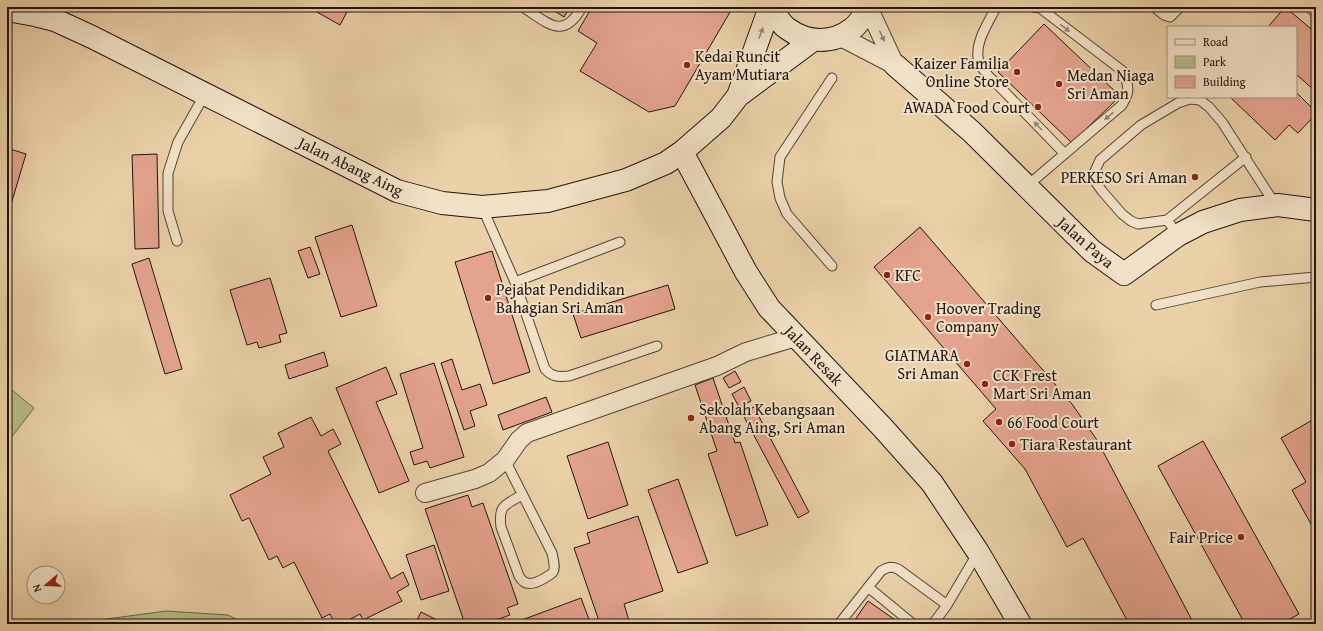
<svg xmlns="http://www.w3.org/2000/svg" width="1323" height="631" font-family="'Gentium Book Plus',serif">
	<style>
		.green { fill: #b6bc88; stroke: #6b684c }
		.building { fill: #e4a38e; stroke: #201510 }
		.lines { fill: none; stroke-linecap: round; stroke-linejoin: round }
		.lane-casing { stroke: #534436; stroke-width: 11 }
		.street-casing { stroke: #534436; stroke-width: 20 }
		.secondary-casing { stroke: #201510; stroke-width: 24 }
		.lane { stroke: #f2e1c6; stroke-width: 9 }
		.street { stroke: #f2e1c6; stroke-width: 18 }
		.secondary { stroke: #f2e1c6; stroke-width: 22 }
		.oneway { fill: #948574 }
		.poi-dot { fill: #8f2418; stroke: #f2e1c6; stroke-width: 1.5 }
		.labels { text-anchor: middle; stroke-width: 4; stroke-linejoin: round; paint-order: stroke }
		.poi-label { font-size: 16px; fill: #201510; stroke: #f2e1c6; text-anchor: start }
		.street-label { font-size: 16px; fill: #201510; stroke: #f2e1c6 }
	</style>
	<rect width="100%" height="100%" fill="#ebd1a8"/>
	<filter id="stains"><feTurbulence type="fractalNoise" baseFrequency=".005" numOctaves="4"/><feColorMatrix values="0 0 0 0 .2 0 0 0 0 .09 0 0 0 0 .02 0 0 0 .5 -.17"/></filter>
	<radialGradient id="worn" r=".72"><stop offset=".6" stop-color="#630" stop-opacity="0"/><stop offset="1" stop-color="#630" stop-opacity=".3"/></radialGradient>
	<path class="green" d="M7 386 34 408 7 443Z
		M166 611 228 615 246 624H70Z"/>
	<path class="building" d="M308 7H347L349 8 340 25Z
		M548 7H570L564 17Z
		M592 7H733L675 106 649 112 580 71 597 43 578 31Z
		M1285 7 1316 33V92L1296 74V27H1268Z
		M1044 24 1120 96 1072 143 998 72Z
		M1296 92 1316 112V114L1298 133 1289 125 1275 140 1230 97H1296Z
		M7 148 26 154 7 218Z
		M157 154 159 248 135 249 132 155Z
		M352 225 377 306 341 317 315 237Z
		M920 227 1072 404 1097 440 1194 624H1129L1083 538 1067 547 1025 469 983 421 996 409 874 267Z
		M310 247 320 274 308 278 298 251Z
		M492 251 530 372 493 384 455 262Z
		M149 258 182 369 165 374 132 264Z
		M270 278 287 333 279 335 281 342 259 348 257 342 247 345 230 290Z
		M668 285 675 309 581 338 573 314Z
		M324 352 328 366 289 379 285 365Z
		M452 359 462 390 480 384 487 405 470 411 475 426 464 430 441 363Z
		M434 363 464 457 430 468 427 461 414 465 410 452 423 448 400 374Z
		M386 367 397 394 376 402 409 481 379 493 336 388Z
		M735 371 741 382 729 388 723 378Z
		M713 378 735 443 740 442 768 525 736 536 708 454 717 451 695 385Z
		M744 387 751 401 739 407 732 394Z
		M546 397 552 412 503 430 498 415Z
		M754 407 809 512 798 518 742 413Z
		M311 417 321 436 333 429 341 444 328 451 391 579 403 572 409 585 397 592 402 601 363 620 360 614 341 624H335L330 614 322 618 294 562 283 568 277 556 269 560 249 518 242 521 230 495 271 474 263 457 284 447 278 433Z
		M1316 418V533L1292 490 1306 482 1281 438Z
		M1203 441 1299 614 1281 624H1245L1158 466Z
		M608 442 628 505 588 519 567 456Z
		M678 479 708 563 678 573 648 490Z
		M468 495 472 507 483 503 518 604 507 608 510 615 485 624H465L425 509Z
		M638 516 663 591 624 604 630 624H600L574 548 590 543 587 533Z
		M434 545 449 591 421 600 406 555Z
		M581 598 590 622 586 624H511Z
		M868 601 901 624H852Z
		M421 612 445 624H415Z"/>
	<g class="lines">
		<defs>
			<path id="lane" d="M523 7C548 23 563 41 582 7
				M996 7C989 22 976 40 978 57 979 67 991 79 998 85L1065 154
				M1154 7 1164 15 1170 17 1180 7
				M1309 7 1316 13
				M832 78 780 157 777 182 780 198 787 214 832 266
				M1027 186 1122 105C1131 90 1128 88 1124 72L1040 8 1033 7
				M482 207 515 282 545 369C552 377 558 377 569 376L657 346
				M1167 220 1246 157
				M1178 235 1167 220 1138 224 1131 221 1122 214 1102 191 1095 181V171L1100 160 1141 125 1178 103 1190 99 1200 100 1209 107 1222 122 1275 204
				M177 241 168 211V173L178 142 205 94
				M515 282 620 242
				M1156 305 1260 282 1316 277
				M505 460 552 553C553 559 556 567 553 572 551 575 546 577 543 579 534 584 525 587 519 576L501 527C498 505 505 505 522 495
				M868 587 913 624
				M839 624 881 571C888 567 891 566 898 569L947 605
				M933 624 947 605 977 554"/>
			<path id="street" d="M868 7 895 65
				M839 36 895 65
				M425 493 475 479 489 473 505 460 519 440 527 433 717 366 746 352 796 337"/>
			<path id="secondary" d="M771 7C776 15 780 24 788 29 807 43 833 44 852 29 859 24 864 15 868 7
				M7 10 35 15 55 20 92 37 397 191 442 203 482 207 548 201 626 180 666 163 682 152 721 118 738 96 813 40
				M895 65 972 132 1092 251 1124 274 1178 235 1203 222 1240 210 1278 205 1316 210
				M738 96 770 7
				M682 152 746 272 769 308 883 428 932 483 978 552 1020 624"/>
		</defs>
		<use href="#lane" class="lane-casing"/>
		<use href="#street" class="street-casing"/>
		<use href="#secondary" class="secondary-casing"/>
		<use href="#lane" class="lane"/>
		<use href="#street" class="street"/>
		<use href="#secondary" class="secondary"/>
	</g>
	<defs><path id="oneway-solid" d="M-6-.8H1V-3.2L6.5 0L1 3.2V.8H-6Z"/></defs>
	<g class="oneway">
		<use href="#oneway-solid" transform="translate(1065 28) rotate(37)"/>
		<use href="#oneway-solid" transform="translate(761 33) rotate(-70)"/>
		<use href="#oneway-solid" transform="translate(882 36) rotate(65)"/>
		<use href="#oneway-solid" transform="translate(1109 116) rotate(139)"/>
		<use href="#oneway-solid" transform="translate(1038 126) rotate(-134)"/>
	</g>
	<g class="poi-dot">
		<circle cx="687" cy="65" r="4"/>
		<circle cx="1017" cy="72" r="4"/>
		<circle cx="1059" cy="84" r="4"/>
		<circle cx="1038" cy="107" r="4"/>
		<circle cx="1195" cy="177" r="4"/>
		<circle cx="887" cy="275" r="4"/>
		<circle cx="488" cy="298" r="4"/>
		<circle cx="928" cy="317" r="4"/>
		<circle cx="967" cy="364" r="4"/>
		<circle cx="985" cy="384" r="4"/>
		<circle cx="691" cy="418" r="4"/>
		<circle cx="999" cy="422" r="4"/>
		<circle cx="1012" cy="444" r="4"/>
		<circle cx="1241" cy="537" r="4"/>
	</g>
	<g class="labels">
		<g class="poi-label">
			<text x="695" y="62">Kedai Runcit<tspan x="695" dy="18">Ayam Mutiara</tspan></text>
			<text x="1009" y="69" text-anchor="end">Kaizer Familia<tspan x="1009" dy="18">Online Store</tspan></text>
			<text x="1067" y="81">Medan Niaga<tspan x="1067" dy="18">Sri Aman</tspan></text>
			<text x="1030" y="113" text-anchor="end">AWADA Food Court</text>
			<text x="1187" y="183" text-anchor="end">PERKESO Sri Aman</text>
			<text x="895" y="281">KFC</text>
			<text x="496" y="295">Pejabat Pendidikan<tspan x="496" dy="18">Bahagian Sri Aman</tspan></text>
			<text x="936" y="314">Hoover Trading<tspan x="936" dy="18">Company</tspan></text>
			<text x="959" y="361" text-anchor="end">GIATMARA<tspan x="959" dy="18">Sri Aman</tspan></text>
			<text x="993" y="381">CCK Frest<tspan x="993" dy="18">Mart Sri Aman</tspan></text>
			<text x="699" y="415">Sekolah Kebangsaan<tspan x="699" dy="18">Abang Aing, Sri Aman</tspan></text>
			<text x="1007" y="428">66 Food Court</text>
			<text x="1020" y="450">Tiara Restaurant</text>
			<text x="1233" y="543" text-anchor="end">Fair Price</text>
		</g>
		<g class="street-label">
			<text transform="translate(351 166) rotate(26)" y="6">Jalan Abang Aing</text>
			<text transform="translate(1086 242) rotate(41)" y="6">Jalan Paya</text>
			<text transform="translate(814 355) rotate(46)" y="6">Jalan Resak</text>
		</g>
	</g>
	<rect width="1323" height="631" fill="none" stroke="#ebd1a8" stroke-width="24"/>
	<rect x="8" y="8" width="1307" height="615" fill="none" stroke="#201510" stroke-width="2"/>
	<rect x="12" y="12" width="1299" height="607" fill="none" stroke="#201510"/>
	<rect x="1167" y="26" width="130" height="72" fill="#f2e1c6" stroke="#9e8f7d"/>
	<rect x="1175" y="39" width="20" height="6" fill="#f2e1c6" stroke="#9e8f7d"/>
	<text x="1203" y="46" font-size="12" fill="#201510">Road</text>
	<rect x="1175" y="56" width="20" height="12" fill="#b6bc88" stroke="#9e8f7d"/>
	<text x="1203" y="66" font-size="12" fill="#201510">Park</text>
	<rect x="1175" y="76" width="20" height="12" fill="#e4a38e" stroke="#9e8f7d"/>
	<text x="1203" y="86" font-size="12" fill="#201510">Building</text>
	<g transform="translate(46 585) rotate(251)"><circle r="19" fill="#f2e1c6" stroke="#9e8f7d"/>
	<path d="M0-3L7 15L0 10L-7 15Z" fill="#8f2418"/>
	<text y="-6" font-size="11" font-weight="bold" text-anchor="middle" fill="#201510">N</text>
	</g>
	<rect width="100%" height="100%" filter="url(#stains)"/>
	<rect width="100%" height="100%" fill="url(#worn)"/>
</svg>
